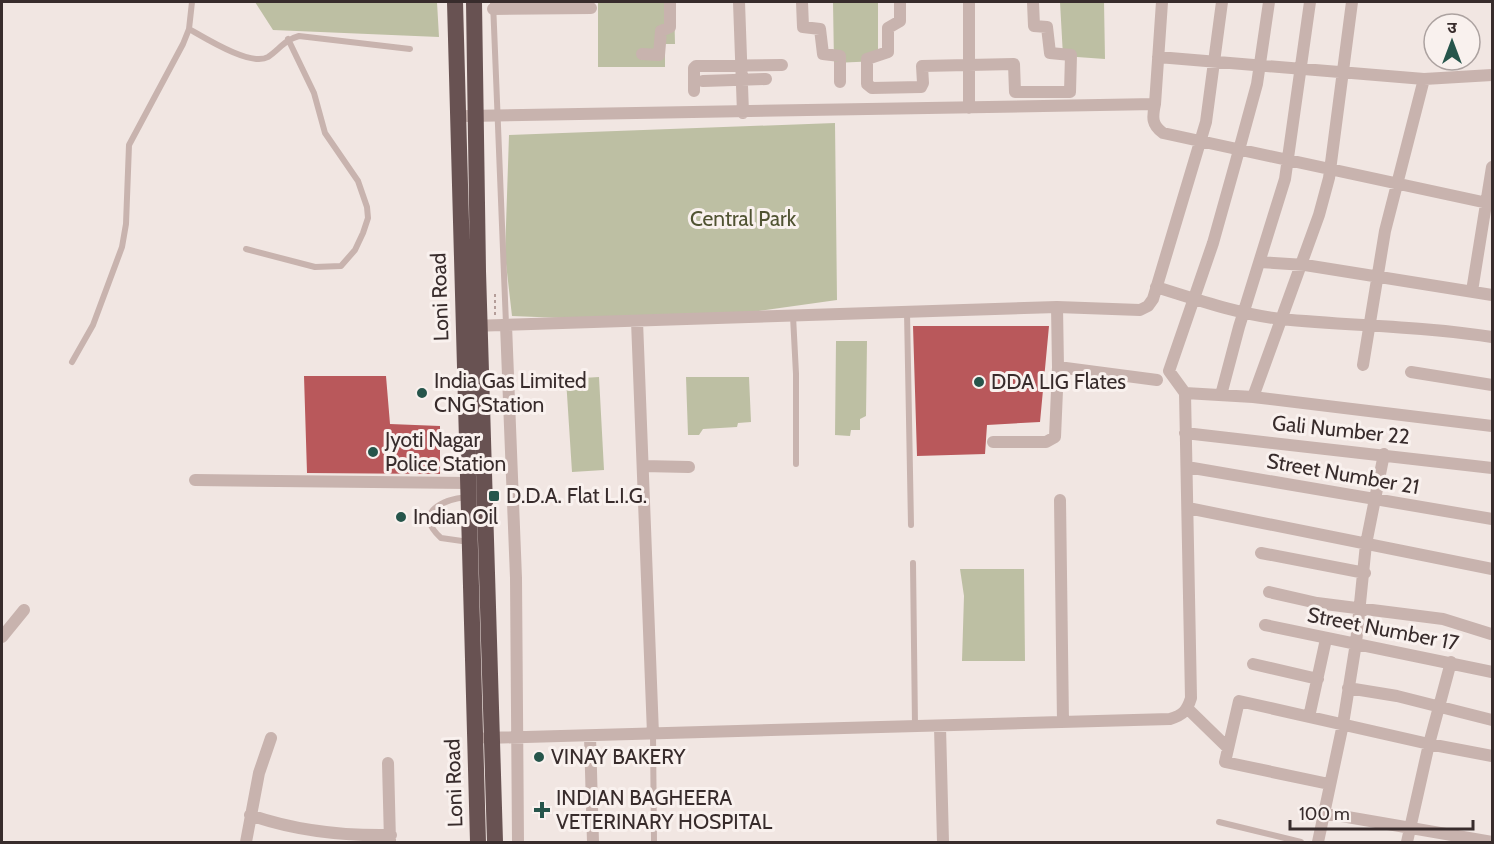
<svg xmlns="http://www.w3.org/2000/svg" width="1494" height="844" font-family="Cabin,'Noto Sans Devanagari',sans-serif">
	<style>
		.green { fill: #bdbfa3 }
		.building { fill: #b9585b }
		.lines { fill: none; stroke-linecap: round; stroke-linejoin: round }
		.path { stroke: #b49d99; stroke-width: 2; stroke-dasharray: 3 3; stroke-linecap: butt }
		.service { stroke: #c8b3ae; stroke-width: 6 }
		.minor { stroke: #c8b3ae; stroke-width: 12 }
		.trunk { stroke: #685252; stroke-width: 16 }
		.poi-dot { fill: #26554b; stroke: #f9f1ee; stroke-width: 2 }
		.labels { text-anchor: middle; stroke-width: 6; stroke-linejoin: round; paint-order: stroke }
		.park-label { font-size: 21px; fill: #505332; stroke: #f9f1ee }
		.street-label { font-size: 21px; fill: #382c2c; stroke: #f9f1ee }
		.poi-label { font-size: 21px; fill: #382c2c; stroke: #f9f1ee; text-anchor: start }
	</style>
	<rect width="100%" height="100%" fill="#f1e6e2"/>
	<path class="green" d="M255 2H437L439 37 273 30Z
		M598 2H674L675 44H665V67H598Z
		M833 2H878V61L834 63Z
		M1060 2H1104L1105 59 1063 56Z
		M835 123 837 300 751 312 562 318 512 316 505 255 509 135Z
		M836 341H867L866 416 860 419V430H851L850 436 835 435Z
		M599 377 604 470 572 472 566 379Z
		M686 377H749L751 422 738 423 737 427 703 429 699 435H688Z
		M960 569H1024L1025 661H962L964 596Z"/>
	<path class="building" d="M913 326H1049L1040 422 987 425 985 454 917 456Z
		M304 376H386L390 424 440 426V474L307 473Z"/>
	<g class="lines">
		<path class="path" d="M495 294V315"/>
		<path class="service" d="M493 2 506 324
			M189 29C205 38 251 67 268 57 280 49 284 40 299 36L410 49
			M246 249 315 267 341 266 355 250 363 233 368 218 367 207 358 181 325 133 314 93 288 39
			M907 312 911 525
			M793 316 796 374V464
			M72 362 93 325 122 247 126 224 129 145 183 44 189 29 192 2
			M468 497C444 499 412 512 441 538L469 542
			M913 563 915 726
			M653 734 654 842
			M1219 822 1301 842"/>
		<path class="minor" d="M739 2 743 113
			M802 2 803 27 820 29 823 54 840 56V82
			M900 2V21L888 28V52L867 59V84L872 88 921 87 923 83 922 66 1014 64 1015 92H1070L1071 55 1050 53 1047 27 1034 26 1033 2
			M493 9 591 8
			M642 54 659 55 661 31 670 27V2
			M1158 57 1424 79
			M703 81 766 79
			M694 91V68L696 66 782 65
			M1155 104C1152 118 1152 125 1163 133L1492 204
			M969 108V2
			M467 116 1155 104 1162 2
			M1260 262 1305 265 1492 295
			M1156 287C1198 300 1238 314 1281 319 1352 326 1422 326 1492 337
			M1472 291 1492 167
			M1057 307 1058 367
			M637 321 653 734
			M506 325 516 578 518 842
			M472 326 1057 307 1140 310 1148 306 1153 299 1206 122 1222 2
			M1363 365 1385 231 1424 79 1492 75
			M1411 372 1492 385
			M1185 393 1253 397 1492 426
			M1221 395 1239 327 1285 179 1310 2
			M1253 397 1319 215 1329 178 1352 2
			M1185 433 1492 468
			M993 442H1046L1055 437 1058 367 1157 380
			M643 466 689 467
			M1187 467 1492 519
			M195 480 468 483
			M1060 500 1063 722
			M1188 508 1492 569
			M1261 553 1365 573
			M1269 592 1317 603 1443 619 1491 634
			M1265 625 1492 672
			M2 637 24 610
			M1253 664 1318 679
			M1348 688 1397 696 1492 720
			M1188 709 1228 748
			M1309 717 1326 639
			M940 727 943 842
			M590 736 593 842
			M486 738 1170 719C1183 715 1187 711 1191 698L1185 393 1169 371 1213 243 1236 161 1257 84 1269 2
			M388 763 390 841
			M1329 784 1225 762 1239 701 1429 744 1492 756
			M1324 813 1492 842
			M250 815C296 831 342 836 391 835
			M246 842 259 773 271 738
			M1318 842 1343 724 1356 643 1366 544 1384 454
			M1407 842 1429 744 1451 662"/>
		<path class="trunk" d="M455 2 478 842
			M474 2 478 271 495 842"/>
	</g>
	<g class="poi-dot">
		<circle cx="979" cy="382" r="6"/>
		<circle cx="422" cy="393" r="6"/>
		<circle cx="373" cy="452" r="6"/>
		<rect x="488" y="490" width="12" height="12" rx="3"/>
		<circle cx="401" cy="517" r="6"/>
		<circle cx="539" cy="757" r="6"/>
		<path d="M539 801h6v6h6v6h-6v6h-6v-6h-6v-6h6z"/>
	</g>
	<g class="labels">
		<g class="park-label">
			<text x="743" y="226">Central Park</text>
		</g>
		<g class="street-label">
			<text transform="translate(440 297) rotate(-92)" y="7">Loni Road</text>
			<text transform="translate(1341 430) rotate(6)" y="7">Gali Number 22</text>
			<text transform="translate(1343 474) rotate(10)" y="7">Street Number 21</text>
			<text transform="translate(1383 629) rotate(11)" y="7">Street Number 17</text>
			<text transform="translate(454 783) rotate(-92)" y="7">Loni Road</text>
		</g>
		<g class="poi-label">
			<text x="434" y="388">India Gas Limited<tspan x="434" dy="24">CNG Station</tspan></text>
			<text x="991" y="389">DDA LIG Flates</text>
			<text x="385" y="447">Jyoti Nagar<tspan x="385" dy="24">Police Station</tspan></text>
			<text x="506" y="503">D.D.A. Flat L.I.G.</text>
			<text x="413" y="524">Indian Oil</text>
			<text x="551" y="764">VINAY BAKERY</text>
			<text x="556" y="805">INDIAN BAGHEERA<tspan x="556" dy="24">VETERINARY HOSPITAL</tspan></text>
		</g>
	</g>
	<rect width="1494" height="844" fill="none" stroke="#382c2c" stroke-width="6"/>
	<g transform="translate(1452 42)"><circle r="28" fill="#f9f1ee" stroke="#aca2a0" stroke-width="1.5"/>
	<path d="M0-4.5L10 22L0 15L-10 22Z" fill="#26554b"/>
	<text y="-9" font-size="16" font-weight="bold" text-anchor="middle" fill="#382c2c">उ</text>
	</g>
	<path d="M1290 820v9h183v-9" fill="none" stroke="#382c2c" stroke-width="3"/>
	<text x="1299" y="820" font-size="18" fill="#382c2c" stroke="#f9f1ee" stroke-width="4.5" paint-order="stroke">100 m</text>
</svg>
